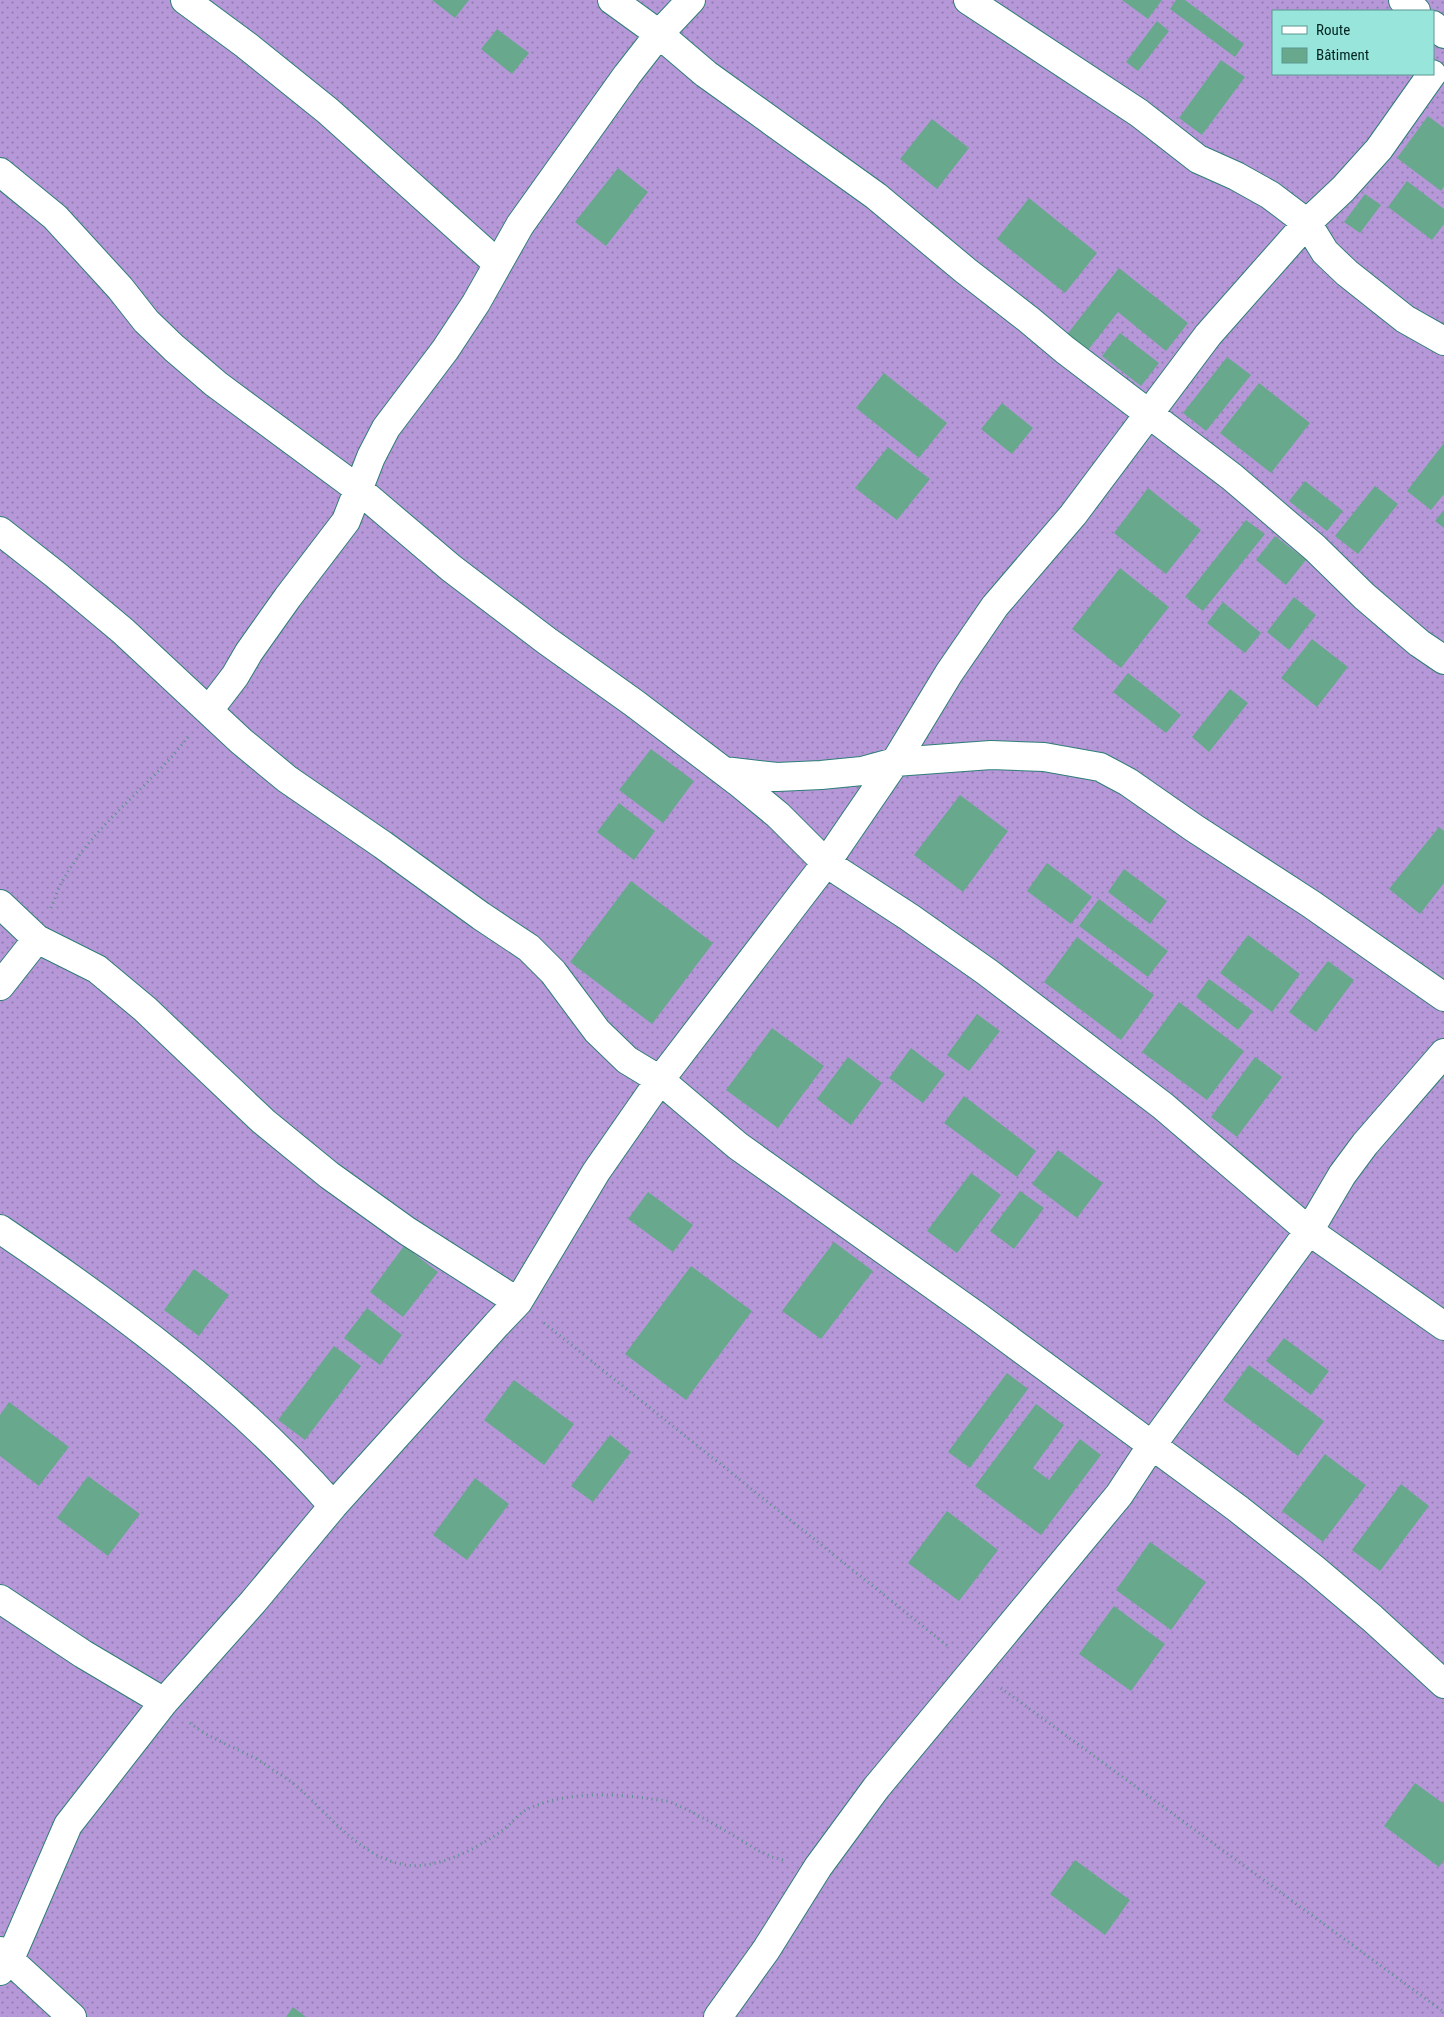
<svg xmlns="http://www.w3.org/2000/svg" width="1444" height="2017" font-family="'Roboto Condensed',sans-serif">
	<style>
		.grass { fill: url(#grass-dots); fill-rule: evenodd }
		.building { fill: #68a98d }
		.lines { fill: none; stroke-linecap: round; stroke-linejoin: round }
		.minor-casing { stroke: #2e7e76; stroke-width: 30 }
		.path { stroke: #57928b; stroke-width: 3; stroke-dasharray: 1 4; stroke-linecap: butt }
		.minor { stroke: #fff; stroke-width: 28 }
	</style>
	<defs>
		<pattern id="grass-dots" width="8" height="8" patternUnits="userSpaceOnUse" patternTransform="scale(1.25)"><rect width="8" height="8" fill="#b698d9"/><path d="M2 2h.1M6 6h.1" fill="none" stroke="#927cb0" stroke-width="1.8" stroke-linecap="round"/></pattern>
	</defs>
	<rect width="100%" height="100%" fill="#97e5db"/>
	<path class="grass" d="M0 0H1444V2017H0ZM1273 11H1433V74H1273Z"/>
	<path class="building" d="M432 0H469L455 18Z
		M1122 0H1162L1148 19Z
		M1176 0H1185L1244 44 1235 57 1170 9Z
		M1157 21 1169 31 1138 71 1126 62Z
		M497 29 529 53 512 74 481 49Z
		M1221 60 1245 77 1202 135 1179 118Z
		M1428 116 1444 128V186L1441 191 1397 158Z
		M932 119 969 148 937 189 900 159Z
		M618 168 648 192 606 246 575 222Z
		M1407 181 1444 209V224L1432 240 1388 207Z
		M1365 194 1381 205 1360 233 1344 222Z
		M1029 198 1097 253 1065 293 997 239Z
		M1119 268 1188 323 1166 351 1118 312 1085 354 1065 337Z
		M1120 333 1159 363 1141 386 1102 356Z
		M1227 357 1251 375 1206 431 1183 413Z
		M884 373 947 423 919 458 856 408Z
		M1259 383 1310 423 1271 473 1220 433Z
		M1002 403 1033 428 1012 454 981 429Z
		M1444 443V494L1431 510 1407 491Z
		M888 447 930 479 897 520 855 488Z
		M1305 481 1343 511 1327 531 1289 501Z
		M1375 486 1398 504 1358 554 1335 536Z
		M1148 488 1201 530 1166 574 1114 533Z
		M1444 510V528L1435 521Z
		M1246 520 1265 534 1203 611 1185 597Z
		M1275 536 1306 560 1286 585 1256 560Z
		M1120 568 1169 607 1121 668 1072 629Z
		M1294 597 1316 615 1289 650 1267 632Z
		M1223 602 1261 633 1245 653 1207 623Z
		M1312 639 1348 667 1317 707 1281 678Z
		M1128 673 1181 715 1166 733 1113 692Z
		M1230 689 1248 703 1209 752 1192 737Z
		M651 749 694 781 663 823 619 790Z
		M960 795 1008 831 963 892 914 855Z
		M619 803 655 831 634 860 597 832Z
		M1439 827 1444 831V883L1420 914 1389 889Z
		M1047 863 1092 897 1071 924 1027 891Z
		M1124 869 1167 901 1150 924 1108 892Z
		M631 881 713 943 652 1024 570 962Z
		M1099 899 1168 951 1148 977 1079 926Z
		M1248 935 1300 974 1272 1012 1220 973Z
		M1077 937 1154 995 1121 1040 1044 982Z
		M1328 961 1354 980 1316 1032 1289 1012Z
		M1209 979 1253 1011 1238 1030 1196 997Z
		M1179 1002 1244 1051 1207 1100 1142 1052Z
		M977 1014 1000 1031 969 1071 947 1055Z
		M772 1028 824 1066 778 1128 726 1090Z
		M911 1048 945 1074 923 1103 889 1078Z
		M848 1057 882 1083 851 1125 817 1099Z
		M1255 1057 1282 1077 1237 1137 1211 1117Z
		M964 1096 1036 1151 1017 1177 944 1123Z
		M1058 1150 1103 1183 1077 1218 1032 1184Z
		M971 1173 1001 1195 957 1253 927 1231Z
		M1020 1191 1044 1208 1014 1249 990 1231Z
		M648 1192 693 1225 673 1252 628 1219Z
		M834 1242 873 1271 821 1339 782 1311Z
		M404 1246 438 1272 403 1317 370 1292Z
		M691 1266 752 1311 686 1400 625 1354Z
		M194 1269 229 1295 199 1336 164 1310Z
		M367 1308 402 1335 380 1365 344 1338Z
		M1284 1338 1329 1371 1311 1395 1266 1361Z
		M334 1346 361 1366 305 1440 278 1420Z
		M1249 1365 1324 1421 1298 1456 1223 1400Z
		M1007 1373 1028 1389 970 1468 948 1452Z
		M514 1380 574 1424 544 1465 484 1420Z
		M9 1402 69 1447 39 1486 0 1456V1415Z
		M1036 1404 1064 1425 1033 1468 1049 1480 1080 1439 1101 1455 1041 1535 975 1486Z
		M610 1435 631 1452 593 1502 571 1486Z
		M1325 1454 1366 1485 1323 1542 1282 1511Z
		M88 1476 140 1514 108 1556 57 1518Z
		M475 1478 509 1504 467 1560 433 1535Z
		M1401 1484 1429 1506 1380 1571 1352 1550Z
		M947 1511 998 1550 959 1601 908 1563Z
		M1150 1542 1206 1582 1171 1630 1116 1590Z
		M1114 1606 1165 1644 1131 1691 1079 1654Z
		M1415 1783 1444 1804V1860L1439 1867 1384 1826Z
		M1075 1860 1130 1900 1105 1935 1050 1894Z
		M293 2007 306 2017H286Z"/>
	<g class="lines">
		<defs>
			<path id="minor" d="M185 0 246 45 328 111 497 263
				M612 0 659 34 706 74 876 196 966 271 1028 319 1065 350 1232 477 1315 548 1364 596 1419 643 1444 660
				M968 0 1139 113 1198 159 1236 176 1270 195 1307 223 1325 252 1347 273 1405 319 1444 341
				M1403 0 1416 11
				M1433 25 1444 34
				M0 172 55 217 120 288 146 321 174 348 216 384 358 489 451 568 547 641 634 703 738 782 778 815 826 863 909 917 987 972 1163 1106 1309 1231 1444 1326
				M0 531 56 575 123 631 241 741 287 779 383 845 481 916 529 948 553 972 597 1031 627 1060 660 1080 738 1146 978 1317 1237 1508 1313 1568 1372 1618 1444 1684
				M209 710 235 676 249 652 288 597 346 521 371 457 386 428 445 350 476 303 520 225 627 75 659 34 691 0
				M724 771 777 777 821 775 862 771 895 762 991 755 1044 757 1100 767 1128 782 1194 828 1311 904 1444 997
				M0 904 37 939 97 969 145 1009 263 1121 329 1175 407 1231 518 1302
				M0 986 37 939
				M0 1229C118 1309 240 1399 333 1506
				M0 1599 83 1654 164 1702
				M0 1951 72 2017
				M0 1971 10 1959 68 1825 164 1702 253 1602 333 1506 497 1324 518 1302 596 1172 660 1080 826 863 895 762 949 673 995 606 1073 515 1208 335 1307 223 1343 189 1379 149 1432 74
				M718 2017 766 1950 818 1867 876 1788 1119 1495 1152 1445 1309 1231 1342 1175 1365 1144 1444 1053"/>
		</defs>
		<use href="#minor" class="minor-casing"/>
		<path class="path" d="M51 908C55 899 57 890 62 882 93 825 149 788 188 737
			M544 1323 949 1647
			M1001 1688 1444 2012
			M190 1723C215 1743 246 1750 272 1769 281 1775 291 1781 300 1789 331 1817 361 1857 405 1865 437 1870 478 1848 503 1830 512 1823 521 1811 532 1807 568 1792 614 1793 651 1799 657 1800 664 1800 670 1802 701 1815 731 1834 759 1851L772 1857 783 1860"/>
		<use href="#minor" class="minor"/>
	</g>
	<rect x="1272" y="10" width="162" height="65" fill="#97e5db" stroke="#5b9890"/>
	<rect x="1282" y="26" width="25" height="8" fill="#ffffff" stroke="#5b9890"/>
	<text x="1316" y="35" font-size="15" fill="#022420">Route</text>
	<rect x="1282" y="48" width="25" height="15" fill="#68a98d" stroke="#5b9890"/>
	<text x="1316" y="60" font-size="15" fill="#022420">Bâtiment</text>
</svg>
